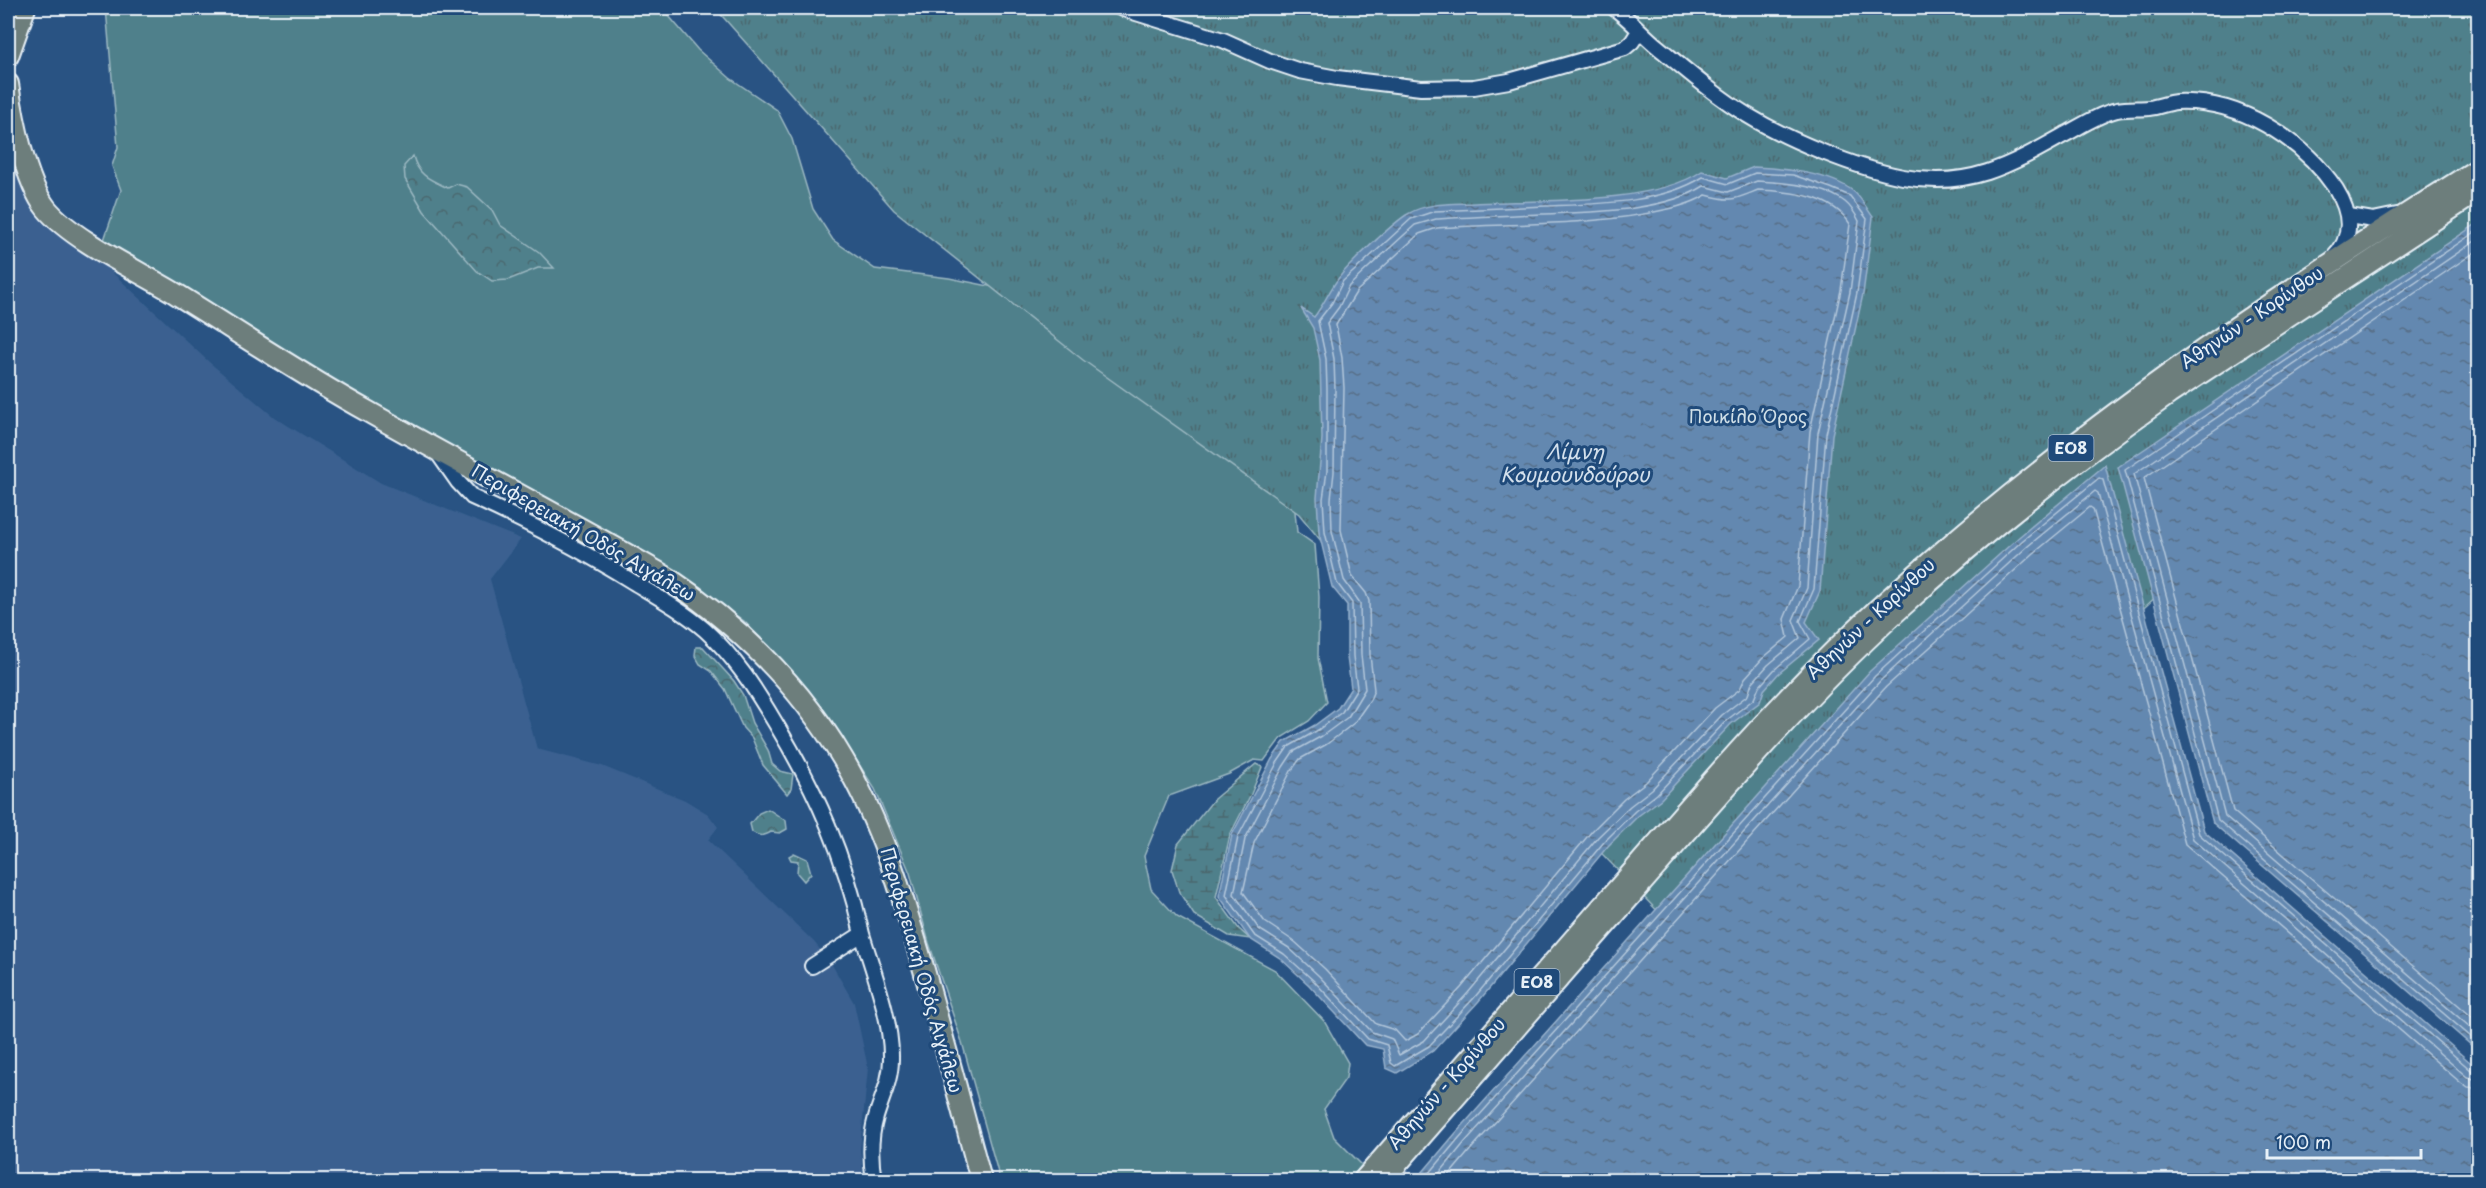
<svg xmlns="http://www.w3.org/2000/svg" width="2486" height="1188" font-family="'Playpen Sans',sans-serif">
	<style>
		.built { fill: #3a6190 }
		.green { fill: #4f808b; stroke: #9cb8c2; stroke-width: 1.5 }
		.forest { fill: url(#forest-crowns); stroke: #9cb8c2; stroke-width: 1.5 }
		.wetland { fill: url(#wetland-marsh); stroke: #9cb8c2; stroke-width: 1.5 }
		.park { fill: url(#park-tufts); stroke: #9cb8c2; stroke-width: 1.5 }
		.water { fill: url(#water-ripples); stroke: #98b2cd; stroke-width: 1.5 }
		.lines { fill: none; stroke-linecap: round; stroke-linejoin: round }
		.shore { stroke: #b3c7db; stroke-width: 1.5 }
		.minor-casing { stroke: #e8f1f8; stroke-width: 18 }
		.highway-casing { stroke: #e8f1f8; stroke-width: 24 }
		.minor { stroke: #1f4a7a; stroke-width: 14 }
		.highway { stroke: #6d7e7c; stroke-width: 20 }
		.labels { text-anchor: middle; stroke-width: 6; stroke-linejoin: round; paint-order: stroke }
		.shield { fill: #1f4a7a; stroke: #acbfd2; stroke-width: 1.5 }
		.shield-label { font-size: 16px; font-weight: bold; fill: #e8f1f8 }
		.street-label { font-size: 18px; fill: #e8f1f8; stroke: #1f4a7a }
		.park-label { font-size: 18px; fill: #d1e0e8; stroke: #1f4a7a }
		.water-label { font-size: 20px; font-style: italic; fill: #d4e1ed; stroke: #1f4a7a }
	</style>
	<defs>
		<pattern id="forest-crowns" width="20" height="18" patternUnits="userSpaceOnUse" patternTransform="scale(1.5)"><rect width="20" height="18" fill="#4f808b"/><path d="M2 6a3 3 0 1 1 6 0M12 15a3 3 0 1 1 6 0" fill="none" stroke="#4b676e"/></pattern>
		<pattern id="wetland-marsh" width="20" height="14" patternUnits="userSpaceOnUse" patternTransform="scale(1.5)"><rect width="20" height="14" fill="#4f808b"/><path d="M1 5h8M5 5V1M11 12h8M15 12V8" fill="none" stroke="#4b676e"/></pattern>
		<pattern id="park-tufts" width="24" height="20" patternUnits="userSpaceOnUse" patternTransform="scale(1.5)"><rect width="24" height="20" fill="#4f808b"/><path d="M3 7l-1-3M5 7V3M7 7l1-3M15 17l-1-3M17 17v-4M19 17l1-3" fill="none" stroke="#4b676e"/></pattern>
		<pattern id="water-ripples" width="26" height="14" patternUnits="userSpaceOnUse" patternTransform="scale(1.5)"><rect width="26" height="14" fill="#6388b0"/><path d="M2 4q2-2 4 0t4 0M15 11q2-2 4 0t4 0" fill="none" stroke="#576e87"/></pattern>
	</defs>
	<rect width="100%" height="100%" fill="#295383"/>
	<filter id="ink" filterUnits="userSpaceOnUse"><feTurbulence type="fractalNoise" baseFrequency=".0167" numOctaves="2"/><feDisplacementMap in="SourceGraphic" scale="12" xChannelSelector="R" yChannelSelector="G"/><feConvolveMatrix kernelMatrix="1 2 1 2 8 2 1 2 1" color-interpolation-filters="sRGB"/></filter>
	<g filter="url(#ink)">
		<path class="built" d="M8 136 26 198 40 218 102 263 209 362 274 417 381 483 521 539 490 579 537 749 602 766 685 800 708 814 718 827 708 840 814 942 831 963 854 1003 868 1068 860 1150 864 1180H8Z"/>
		<path class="green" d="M106 8H662L698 50 730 78 777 110 792 139 813 209 833 240 875 269 949 278 1088 306 1293 491 1297 532 1315 545 1319 597 1318 658 1327 702 1309 721 1281 738 1264 761 1254 760 1229 774 1169 796 1144 856 1151 889 1177 917 1275 970 1324 1021 1348 1063 1346 1078 1324 1109 1334 1137 1362 1165 1349 1180H1000L962 1042 929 943 910 873 875 789 833 724 794 674 744 621 677 573 378 410 103 243 121 190 112 166 118 147Z"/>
		<path class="forest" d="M413 156C418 176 431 180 448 188L456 184 467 187 492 210 500 225 539 252 554 268H538L508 280 492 281 477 271 424 211 405 179 404 166Z
			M696 647H703L734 681 743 695 752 723 768 750 772 764 780 771 793 774 791 789 787 794 763 765 752 738 743 728 725 689 711 671 700 664 695 655Z
			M768 809 786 821 787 829 780 833 771 832C764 836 759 837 752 832L750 824 759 813Z
			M794 853 807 859 811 873 804 881 797 873 798 861 791 860 789 856Z"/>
		<path class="wetland" d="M1256 764 1262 767 1251 794 1230 835 1216 897 1239 929 1250 939 1229 936 1194 915 1179 892 1172 870 1178 844 1214 799Z"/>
		<path class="park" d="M715 8H2478V362L2161 592 2029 715 1738 994 1445 692 1299 514 1083 360 894 210Z"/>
		<path class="water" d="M1754 167C1782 168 1830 173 1853 191 1861 197 1867 209 1873 217L1863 294 1832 435 1820 591 1806 622 1819 640 1778 674 1764 690 1760 702 1731 724 1661 799 1638 816 1608 846 1478 1002 1433 1051 1397 1073 1386 1068 1383 1049 1365 1045 1309 985 1280 958 1250 939 1219 896 1232 835 1272 759 1284 742 1315 725 1338 708 1351 688 1347 657V605L1332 587 1319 533 1317 498 1322 438 1320 360 1313 328 1301 308 1314 317C1324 304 1329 291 1338 279 1346 267 1395 221 1408 214 1427 202 1453 204 1475 203 1536 200 1652 205 1702 171L1727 178Z
			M2478 223V1051L2213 823 2118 467Z
			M2105 465 2204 831 2478 1069V1180H1416L1455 1134 1870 671 2020 536Z"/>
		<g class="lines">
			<path class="shore" d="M1755 173 1793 175 1831 188 1850 196 1867 219 1857 293 1826 434 1814 589 1800 621 1810 639 1774 670 1759 687 1754 699 1727 720 1657 794 1635 811 1604 842 1474 998 1429 1046 1395 1066 1391 1063 1387 1045 1368 1039 1314 981 1284 954 1254 935 1226 895 1238 837 1277 763 1288 747 1318 730 1342 712 1357 688 1353 656 1352 603 1337 583 1325 532 1323 499 1327 471V389L1326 359 1318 321 1332 303 1343 281 1363 263 1411 219 1435 211C1472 209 1509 208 1546 206 1595 204 1660 204 1703 177L1728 184Z
				M1757 181C1782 182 1825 186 1845 202 1850 206 1856 215 1859 221L1850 292 1818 433 1807 588 1793 620 1800 638 1768 665 1752 683 1748 695 1722 715 1652 789 1630 806 1598 837 1468 993 1424 1041 1399 1055 1392 1039 1372 1032 1319 976 1289 948 1259 929 1234 894 1245 839 1283 767 1293 752 1322 736 1348 717 1365 689 1361 655 1360 603 1344 580 1332 531 1331 499 1334 472 1335 389 1334 359 1327 323 1339 307 1349 286 1368 268 1415 225 1436 219C1472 217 1507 215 1542 214 1590 212 1663 212 1704 186L1728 192Z
				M1758 190C1789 191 1832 195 1850 224L1841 290 1810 431 1798 586 1784 619 1788 637 1762 659 1745 678 1740 689 1715 708 1646 782 1624 799 1592 831 1461 988 1418 1034 1405 1041 1395 1030 1376 1024 1325 969 1295 942 1265 922 1243 892 1254 843 1291 771 1300 759 1327 744 1354 723 1370 700 1374 690 1370 655 1369 601 1366 593 1352 576 1341 530 1344 388 1342 358 1336 325 1357 291 1419 234 1437 228C1506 223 1576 226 1644 214 1665 210 1688 206 1706 195 1732 202 1733 200 1758 190Z
				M2478 230 2125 470 2218 820 2478 1043
				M2478 239 2134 474 2225 816 2478 1034
				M2478 250 2144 478 2233 811 2478 1022
				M1424 1180 1459 1138 1875 676 2023 540 2099 478 2103 480 2199 834 2472 1071 2478 1073
				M1434 1180 1465 1142 1880 681 2028 546 2095 491 2098 493 2193 839 2467 1077 2478 1080
				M1445 1180 1472 1148 1886 687 2034 553 2090 507 2093 509 2185 844 2461 1083 2468 1088 2478 1089"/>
			<defs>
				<path id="minor" d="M1120 8 1223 40 1270 61 1300 71 1337 78 1421 88 1474 87 1509 81 1625 48 1632 42 1639 31
					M1614 8C1630 19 1642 34 1658 47 1686 70 1716 96 1747 115 1788 140 1856 168 1903 177 1968 189 2009 166 2064 135 2081 126 2099 114 2117 110 2128 108 2139 109 2149 108 2158 107 2167 103 2176 102 2239 99 2301 138 2336 189 2351 213 2354 237 2333 258
					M2349 216 2373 220 2397 215
					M437 452 458 482 472 497C527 522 582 550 633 582 658 597 683 611 705 630 735 657 756 690 776 724 818 794 844 854 862 934L812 966
					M862 934C873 971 892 1020 891 1059 891 1080 882 1097 876 1117 870 1138 870 1158 874 1180"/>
				<path id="highway" d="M8 56 25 8
					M8 84C13 118 25 181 46 208 72 240 141 272 178 295 241 334 302 375 367 411 467 468 569 520 668 578 738 625 800 686 843 759 882 825 903 897 924 970 944 1040 962 1110 981 1180
					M1364 1180C1452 1079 1540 977 1629 876 1712 780 1795 684 1889 599 2069 435 2272 298 2478 169
					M1383 1180C1469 1082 1555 983 1641 884 1723 790 1805 695 1897 611 1983 532 2074 461 2169 394L2478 191"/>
			</defs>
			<use href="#minor" class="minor-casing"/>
			<use href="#highway" class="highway-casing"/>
			<use href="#minor" class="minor"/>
			<use href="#highway" class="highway"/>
		</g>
	</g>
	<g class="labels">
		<g class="shield">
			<rect x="2048.5" y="435" width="45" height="26" rx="4.5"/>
			<rect x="1514.5" y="969" width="45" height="26" rx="4.5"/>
		</g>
		<g class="shield-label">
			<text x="2071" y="454">ΕΟ8</text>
			<text x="1537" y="988">ΕΟ8</text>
		</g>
		<g class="street-label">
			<text transform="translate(2252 318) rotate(-34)" y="6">Αθηνών - Κορίνθου</text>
			<text transform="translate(583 533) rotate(30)" y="6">Περιφερειακή Οδός Αιγάλεω</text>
			<text transform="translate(1871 619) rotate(-43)" y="6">Αθηνών - Κορίνθου</text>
			<text transform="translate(921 970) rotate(74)" y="6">Περιφερειακή Οδός Αιγάλεω</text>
			<text transform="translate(1447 1084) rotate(-49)" y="6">Αθηνών - Κορίνθου</text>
		</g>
		<g class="park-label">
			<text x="1748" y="423">Ποικίλο Όρος</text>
		</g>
		<g class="water-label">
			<text x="1575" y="459">Λίμνη<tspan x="1575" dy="23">Κουμουνδούρου</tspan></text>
		</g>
	</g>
	<rect width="2486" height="1188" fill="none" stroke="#1f4a7a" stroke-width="30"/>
	<rect x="15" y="15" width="2456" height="1158" fill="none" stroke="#e8f1f8" stroke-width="2" filter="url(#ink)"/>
	<path d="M2267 1149v9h154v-9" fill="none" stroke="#e8f1f8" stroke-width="3"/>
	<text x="2276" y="1149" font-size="18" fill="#e8f1f8" stroke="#1f4a7a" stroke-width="4.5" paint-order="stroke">100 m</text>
</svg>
